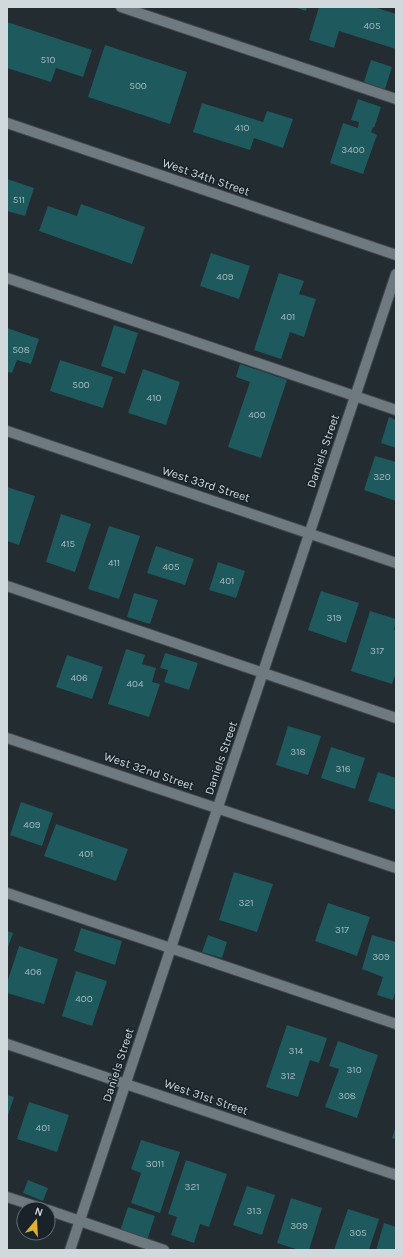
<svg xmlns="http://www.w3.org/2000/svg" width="403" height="1257" font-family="Karla,sans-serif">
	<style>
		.building { fill: #1e595e }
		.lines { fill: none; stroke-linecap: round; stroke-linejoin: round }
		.service-casing { stroke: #3f474c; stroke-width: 12 }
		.minor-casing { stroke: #3f474c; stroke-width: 12 }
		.tertiary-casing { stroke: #3f474c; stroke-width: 12 }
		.service { stroke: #6e7980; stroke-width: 10 }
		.minor { stroke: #6e7980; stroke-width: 10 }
		.tertiary { stroke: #6e7980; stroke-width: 10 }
		.labels { text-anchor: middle; stroke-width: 3; stroke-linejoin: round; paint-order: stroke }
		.number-label { font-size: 10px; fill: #a5b9bd }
		.street-label { font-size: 12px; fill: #d2d9dd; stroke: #182228 }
	</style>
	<rect width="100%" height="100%" fill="#222c31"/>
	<path class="building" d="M294 7H307L306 11Z
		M319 7H374L396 14V49L339 31 334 48 309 40Z
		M7 22 92 50 83 77 56 68 51 82 7 68Z
		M105 45 187 72 170 124 88 97Z
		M371 60 392 67 385 89 364 82Z
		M358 99 381 107 374 128 373 127 371 132 377 135 363 174 330 163 343 123 358 128 359 122 351 120Z
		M202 103 263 122 267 111 293 119 283 148 254 138 250 150 193 132Z
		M7 179 34 188 25 216 7 211Z
		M81 204 145 227 132 264 39 231 48 206 77 216Z
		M211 253 250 266 239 299 200 286Z
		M279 273 304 281 299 294 316 299 304 337 290 332 281 359 254 350Z
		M114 325 138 333 125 374 101 366Z
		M7 328 39 339 31 364 17 360 12 373 7 372Z
		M60 360 113 377 103 408 50 391Z
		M240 364 287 380 261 458 228 447 250 382 236 377Z
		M143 369 180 382 166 425 128 413Z
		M389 417 396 420V448L381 443Z
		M375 456 396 462V501L364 490Z
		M7 487 35 496 19 545 7 541Z
		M61 514 91 524 75 572 46 562Z
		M109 526 140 536 119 599 88 589Z
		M156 546 194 559 185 585 147 573Z
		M218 562 245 571 236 598 209 590Z
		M321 591 359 603 346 643 308 630Z
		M134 593 158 600 150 624 127 617Z
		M370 611 396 619 394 630H396V673L392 684 351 671Z
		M126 649 145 655 142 664 156 668 152 682 160 684 149 717 108 704Z
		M165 653 198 663 189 690 164 682 168 670 160 668Z
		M67 655 103 667 92 699 56 687Z
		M288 726 321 736 308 775 276 765Z
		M331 747 365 758 355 789 321 778Z
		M378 772 396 778V810L368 801Z
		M21 802 53 813 42 846 10 835Z
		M56 824 128 849 116 881 44 856Z
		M234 872 273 884 257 932 219 920Z
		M328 903 370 917 357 956 315 941Z
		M81 928 122 941 115 965 74 951Z
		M7 931 13 933 7 950Z
		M208 935 227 942 222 958 202 952Z
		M372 935 396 942V989L393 1000 377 995 383 977 362 969Z
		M19 946 58 959 44 1004 7 993V983Z
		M76 971 107 981 92 1026 62 1016Z
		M287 1025 327 1038 319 1063 310 1060 298 1097 266 1087Z
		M338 1041 378 1055 357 1118 325 1107 339 1069 329 1066Z
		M7 1095 14 1097 7 1118Z
		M29 1102 69 1115 57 1152 17 1139Z
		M396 1126V1139L392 1138Z
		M141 1140 180 1152 160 1213 131 1203 141 1173 131 1169Z
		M186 1160 227 1174 209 1227 200 1224 194 1243 171 1235 177 1217 168 1214Z
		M28 1180 48 1188 43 1201 23 1193Z
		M247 1186 275 1195 262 1235 233 1225Z
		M291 1198 322 1208 309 1250H299L277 1243Z
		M128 1207 155 1216 147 1240 120 1231Z
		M348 1209 379 1219 369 1250H334Z
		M384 1223 396 1227V1250H376Z"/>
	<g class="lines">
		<defs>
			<path id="service" d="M121 7 396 99
				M7 278 396 410
				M7 586 396 718
				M7 893 396 1024
				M7 1197 44 1209
				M48 1210 164 1250"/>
			<path id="minor" d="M7 123 396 255
				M7 738 396 868
				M7 1044 396 1175
				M70 1250 396 274"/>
			<path id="tertiary" d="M7 431 396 563"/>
		</defs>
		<use href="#service" class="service-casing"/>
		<use href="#minor" class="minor-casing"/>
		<use href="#tertiary" class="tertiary-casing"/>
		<use href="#service" class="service"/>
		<use href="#minor" class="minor"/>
		<use href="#tertiary" class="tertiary"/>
	</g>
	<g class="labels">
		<g class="number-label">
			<text x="372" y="29">405</text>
			<text x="48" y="63">510</text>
			<text x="138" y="89">500</text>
			<text x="242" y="131">410</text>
			<text x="353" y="153">3400</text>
			<text x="19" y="203">511</text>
			<text x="225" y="280">409</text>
			<text x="288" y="320">401</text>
			<text x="21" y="353">508</text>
			<text x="81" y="388">500</text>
			<text x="154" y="401">410</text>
			<text x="257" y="418">400</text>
			<text x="382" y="480">320</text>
			<text x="68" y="547">415</text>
			<text x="114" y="566">411</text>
			<text x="171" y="570">405</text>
			<text x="227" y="584">401</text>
			<text x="334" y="621">319</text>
			<text x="377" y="654">317</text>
			<text x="79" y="681">406</text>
			<text x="135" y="687">404</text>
			<text x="298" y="755">318</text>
			<text x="343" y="772">316</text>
			<text x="32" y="828">409</text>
			<text x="86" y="857">401</text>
			<text x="246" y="906">321</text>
			<text x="342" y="933">317</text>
			<text x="381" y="960">309</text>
			<text x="33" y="975">406</text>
			<text x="84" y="1002">400</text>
			<text x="296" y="1054">314</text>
			<text x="354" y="1073">310</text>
			<text x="288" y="1079">312</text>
			<text x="347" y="1099">308</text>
			<text x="43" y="1131">401</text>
			<text x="155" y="1167">3011</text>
			<text x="192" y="1190">321</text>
			<text x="254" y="1214">313</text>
			<text x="299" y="1229">309</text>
			<text x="358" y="1236">305</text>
		</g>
		<g class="street-label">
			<text transform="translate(206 177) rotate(19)" y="4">West 34th Street</text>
			<text transform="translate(323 451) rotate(-71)" y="4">Daniels Street</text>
			<text transform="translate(206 484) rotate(18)" y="4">West 33rd Street</text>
			<text transform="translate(221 758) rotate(-71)" y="4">Daniels Street</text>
			<text transform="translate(149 771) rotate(19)" y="4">West 32nd Street</text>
			<text transform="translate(118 1065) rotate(-72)" y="4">Daniels Street</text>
			<text transform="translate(206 1097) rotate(19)" y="4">West 31st Street</text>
		</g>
	</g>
	<rect width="403" height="1257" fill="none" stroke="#d2d9dd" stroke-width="16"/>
	<g transform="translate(36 1221) rotate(18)"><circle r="19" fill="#182228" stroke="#626b70"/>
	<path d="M0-3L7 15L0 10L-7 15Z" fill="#ddb133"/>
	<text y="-6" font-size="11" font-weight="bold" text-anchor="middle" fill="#d2d9dd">N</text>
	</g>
</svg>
